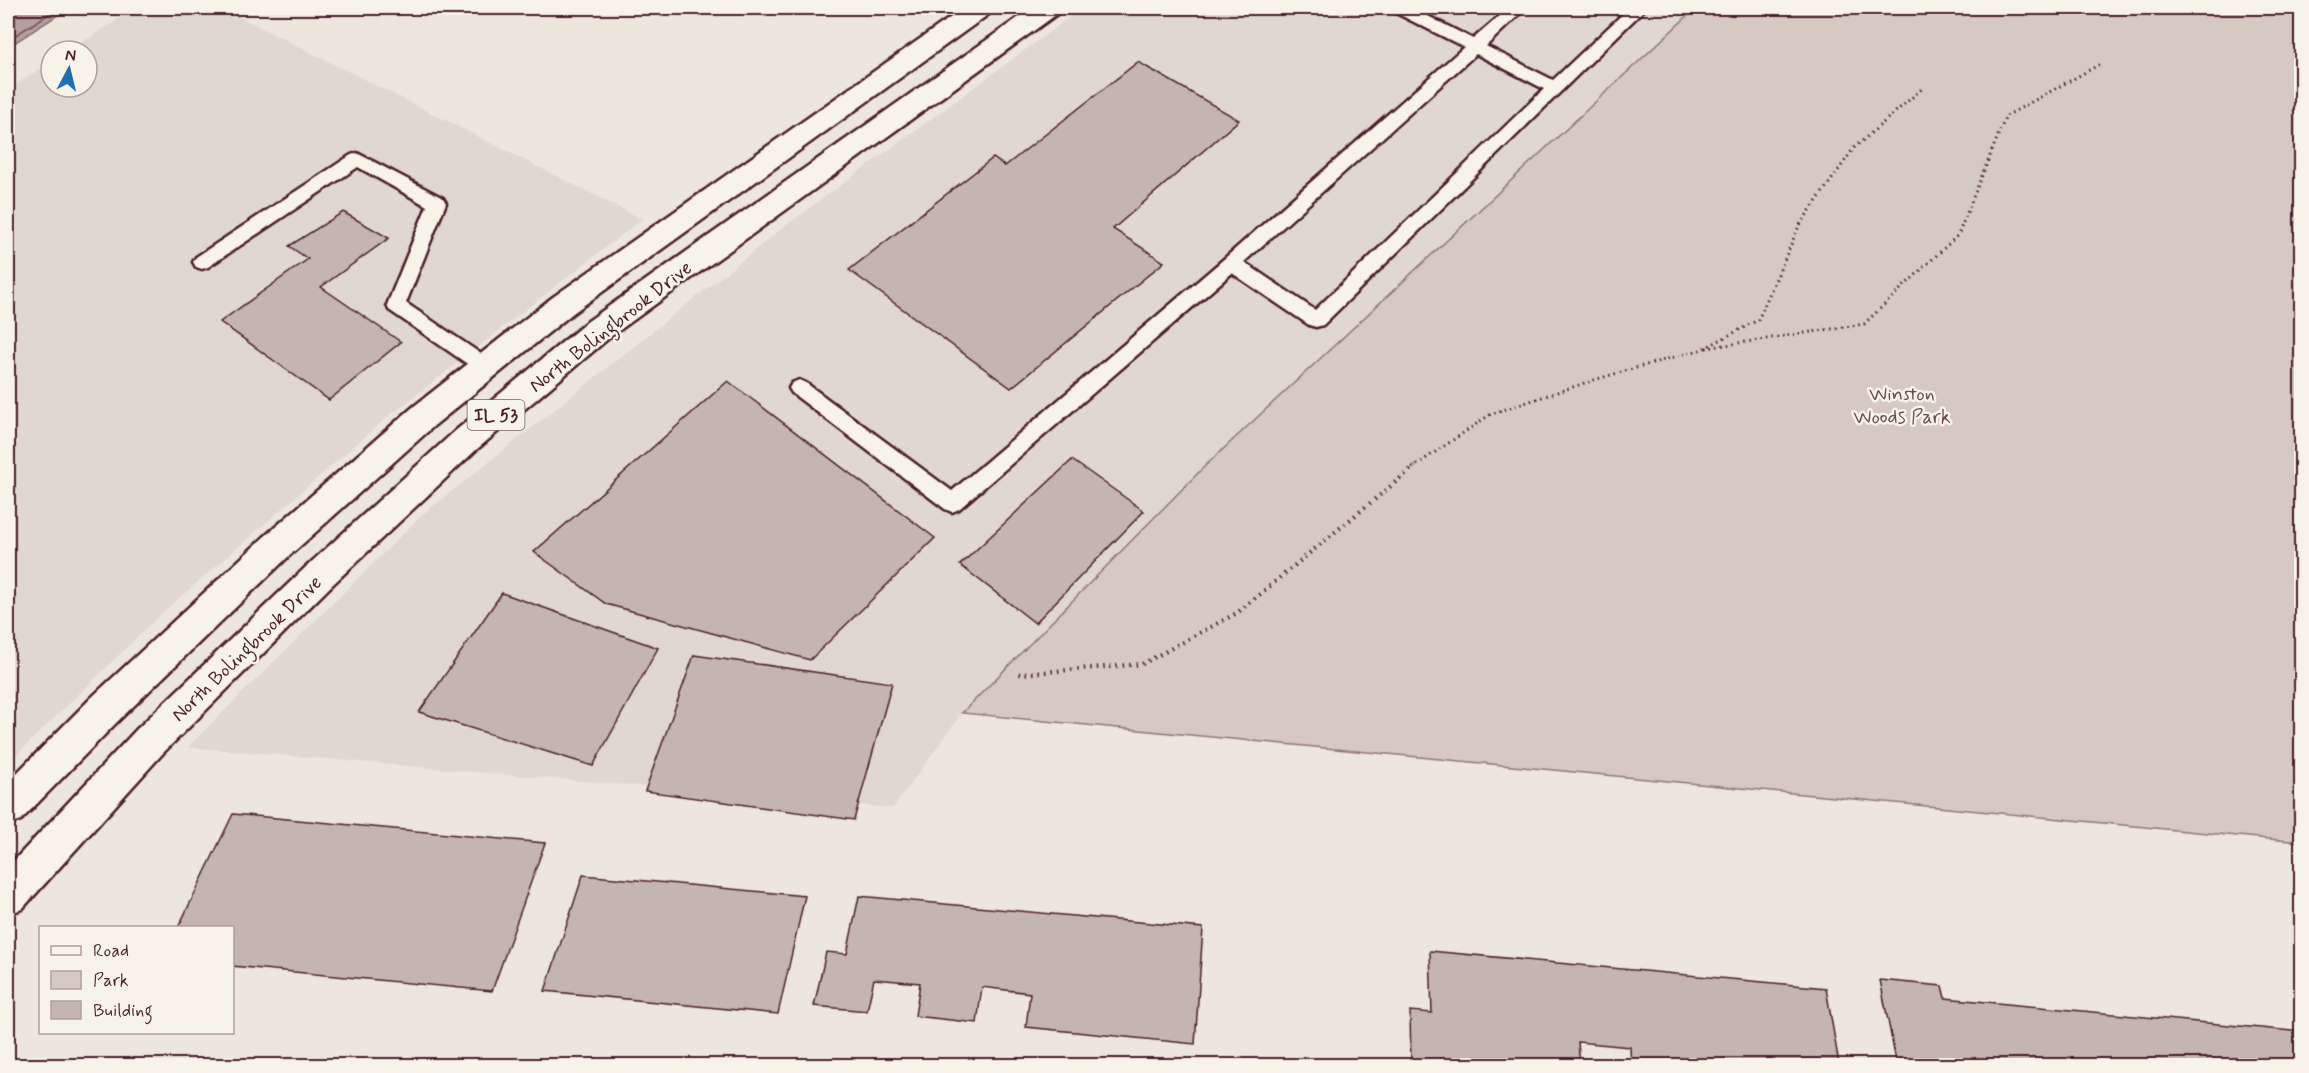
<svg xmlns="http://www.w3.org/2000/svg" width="2309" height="1073" font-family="Mynerve,sans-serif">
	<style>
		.built { fill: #e0d7d0 }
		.green { fill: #d5c9c2; stroke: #907476; stroke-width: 1.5 }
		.water { fill: #b39f9d; stroke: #896c6f; stroke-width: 1.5 }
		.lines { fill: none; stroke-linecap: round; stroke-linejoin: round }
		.shore { stroke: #745259; stroke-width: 1.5 }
		.building { fill: #c4b5b0; stroke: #4a1f2b; stroke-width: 1.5 }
		.service-casing { stroke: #4a1f2b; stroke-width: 5 }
		.primary-casing { stroke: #4a1f2b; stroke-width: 5 }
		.path-far1 { stroke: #4a1f2b; stroke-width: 3; stroke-dasharray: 1.5 4; stroke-linecap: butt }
		.path { stroke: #4a1f2b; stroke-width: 4.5; stroke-dasharray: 1.5 5; stroke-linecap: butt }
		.service { fill: #f7f3e8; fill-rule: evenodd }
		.primary { fill: #f7f3e8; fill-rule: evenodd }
		.labels { text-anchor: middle; stroke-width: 5; stroke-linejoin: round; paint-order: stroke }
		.shield { fill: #f7f3e8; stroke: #7e5f64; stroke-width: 1.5 }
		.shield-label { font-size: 18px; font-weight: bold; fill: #4a1f2b }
		.street-label { font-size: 20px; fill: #4a1f2b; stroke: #f7f3e8 }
		.park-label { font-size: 20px; fill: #6d4a51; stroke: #f7f3e8 }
	</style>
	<rect width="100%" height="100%" fill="#ece6dd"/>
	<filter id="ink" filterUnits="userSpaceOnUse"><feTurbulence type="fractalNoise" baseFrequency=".0167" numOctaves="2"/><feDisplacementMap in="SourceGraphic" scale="12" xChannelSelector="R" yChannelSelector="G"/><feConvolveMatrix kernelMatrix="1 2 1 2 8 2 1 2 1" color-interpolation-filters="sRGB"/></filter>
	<g filter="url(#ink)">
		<path class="built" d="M136 8H222L642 219 384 420 161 614 8 763V90L51 62V87H87V51H69Z
			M1082 8H1696L1204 467 962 713 893 808 188 747 422 515 784 227Z"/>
		<path class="green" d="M1696 8H2301V842L962 713 1204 467Z"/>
		<path class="water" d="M8 8H69L8 47Z"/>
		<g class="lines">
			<path class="shore" d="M8 40 58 8"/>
		</g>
		<path class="building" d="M1138 62 1239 120 1113 229 1164 262 1011 388 849 270 993 158 1005 166Z
			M343 212 389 238 321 287 401 342 329 400 220 322 308 259 289 246Z
			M728 381 935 538 810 660 606 604 534 552Z
			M1072 460 1144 511 1035 623 960 565Z
			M502 593 658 648 593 766 419 712Z
			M694 655 892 683 854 820 645 791Z
			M233 814 545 843 492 991 232 966V928H178Z
			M583 875 805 896 778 1014 545 991Z
			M859 896 1203 928 1195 1044 1026 1027 1030 993 982 987 977 1023 915 1016 920 983 874 979 867 1011 814 1006 826 952 847 954Z
			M1430 951 1826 988 1839 1064 1811 1061V1066H1631L1630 1047 1578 1042 1580 1066 1411 1064 1410 1011 1432 1013Z
			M1880 980 1942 986 1945 998 2302 1032V1066H1897Z"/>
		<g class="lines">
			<defs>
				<path id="service" d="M1392 8H1412L1473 39 1509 8H1526L1486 46 1553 80 1629 8H1646L1323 325 1316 327 1309 325 1232 273 959 509 952 512 945 509 792 393 789 388 792 383 799 380 806 383 952 491 1225 258 1464 47 1394 12ZM1476 54 1544 89 1315 310 1244 262Z
					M357 153 443 198 446 203 406 303 493 362 496 367 493 372 486 375 479 372 389 310 387 305 427 206 358 167 208 267 202 269 196 267 193 262 196 257 351 155Z"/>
				<path id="primary" d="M964 8H992L989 14 573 313 435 425 288 557 117 722 21 820 8 825V782L91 698 264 537 413 407 553 297Z
					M1032 8H1060L1057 14 610 337 476 450 331 586 163 753 22 909 8 914V867L137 729 307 566 454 432 588 321Z"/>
			</defs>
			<use href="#service" class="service-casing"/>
			<use href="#primary" class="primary-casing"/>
			<path class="path-far1" d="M1706 348 1864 324 1958 235 2006 116 2102 63
				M1412 468 1491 414 1597 379 1703 349 1758 320 1799 226 1854 148 1924 87"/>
			<path class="path" d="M1019 674 1142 664 1237 613 1415 466"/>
			<use href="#service" class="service"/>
			<use href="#primary" class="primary"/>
		</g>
	</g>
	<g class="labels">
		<rect class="shield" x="467.5" y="400" width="57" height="30" rx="4.5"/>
		<g class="shield-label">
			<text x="496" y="421">IL 53</text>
		</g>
		<g class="street-label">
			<text transform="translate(610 326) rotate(-38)" y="7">North Bolingbrook Drive</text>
			<text transform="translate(246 648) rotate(-44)" y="7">North Bolingbrook Drive</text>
		</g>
		<g class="park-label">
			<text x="1902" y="400">Winston<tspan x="1902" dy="23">Woods Park</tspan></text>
		</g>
	</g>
	<rect width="2309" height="1073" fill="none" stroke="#f7f3e8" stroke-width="30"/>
	<rect x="15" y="15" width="2279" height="1043" fill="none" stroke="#4a1f2b" stroke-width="2" filter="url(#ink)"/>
	<rect x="39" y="926" width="195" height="108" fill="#f7f3e8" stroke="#b29e9c" stroke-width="1.5"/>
	<rect x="51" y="946" width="30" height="9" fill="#f7f3e8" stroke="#b29e9c" stroke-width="1.5"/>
	<text x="93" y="956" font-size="18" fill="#4a1f2b">Road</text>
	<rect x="51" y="971" width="30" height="18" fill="#d5c9c2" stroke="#b29e9c" stroke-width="1.5"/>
	<text x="93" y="986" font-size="18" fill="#4a1f2b">Park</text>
	<rect x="51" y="1001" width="30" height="18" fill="#c4b5b0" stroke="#b29e9c" stroke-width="1.5"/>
	<text x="93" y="1016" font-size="18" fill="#4a1f2b">Building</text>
	<g transform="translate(69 69) rotate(7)"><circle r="28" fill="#f7f3e8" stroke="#b29e9c" stroke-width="1.5"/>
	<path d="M0-4.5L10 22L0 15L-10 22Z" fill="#1f6fb2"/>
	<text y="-9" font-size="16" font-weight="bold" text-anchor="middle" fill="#4a1f2b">N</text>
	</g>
</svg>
